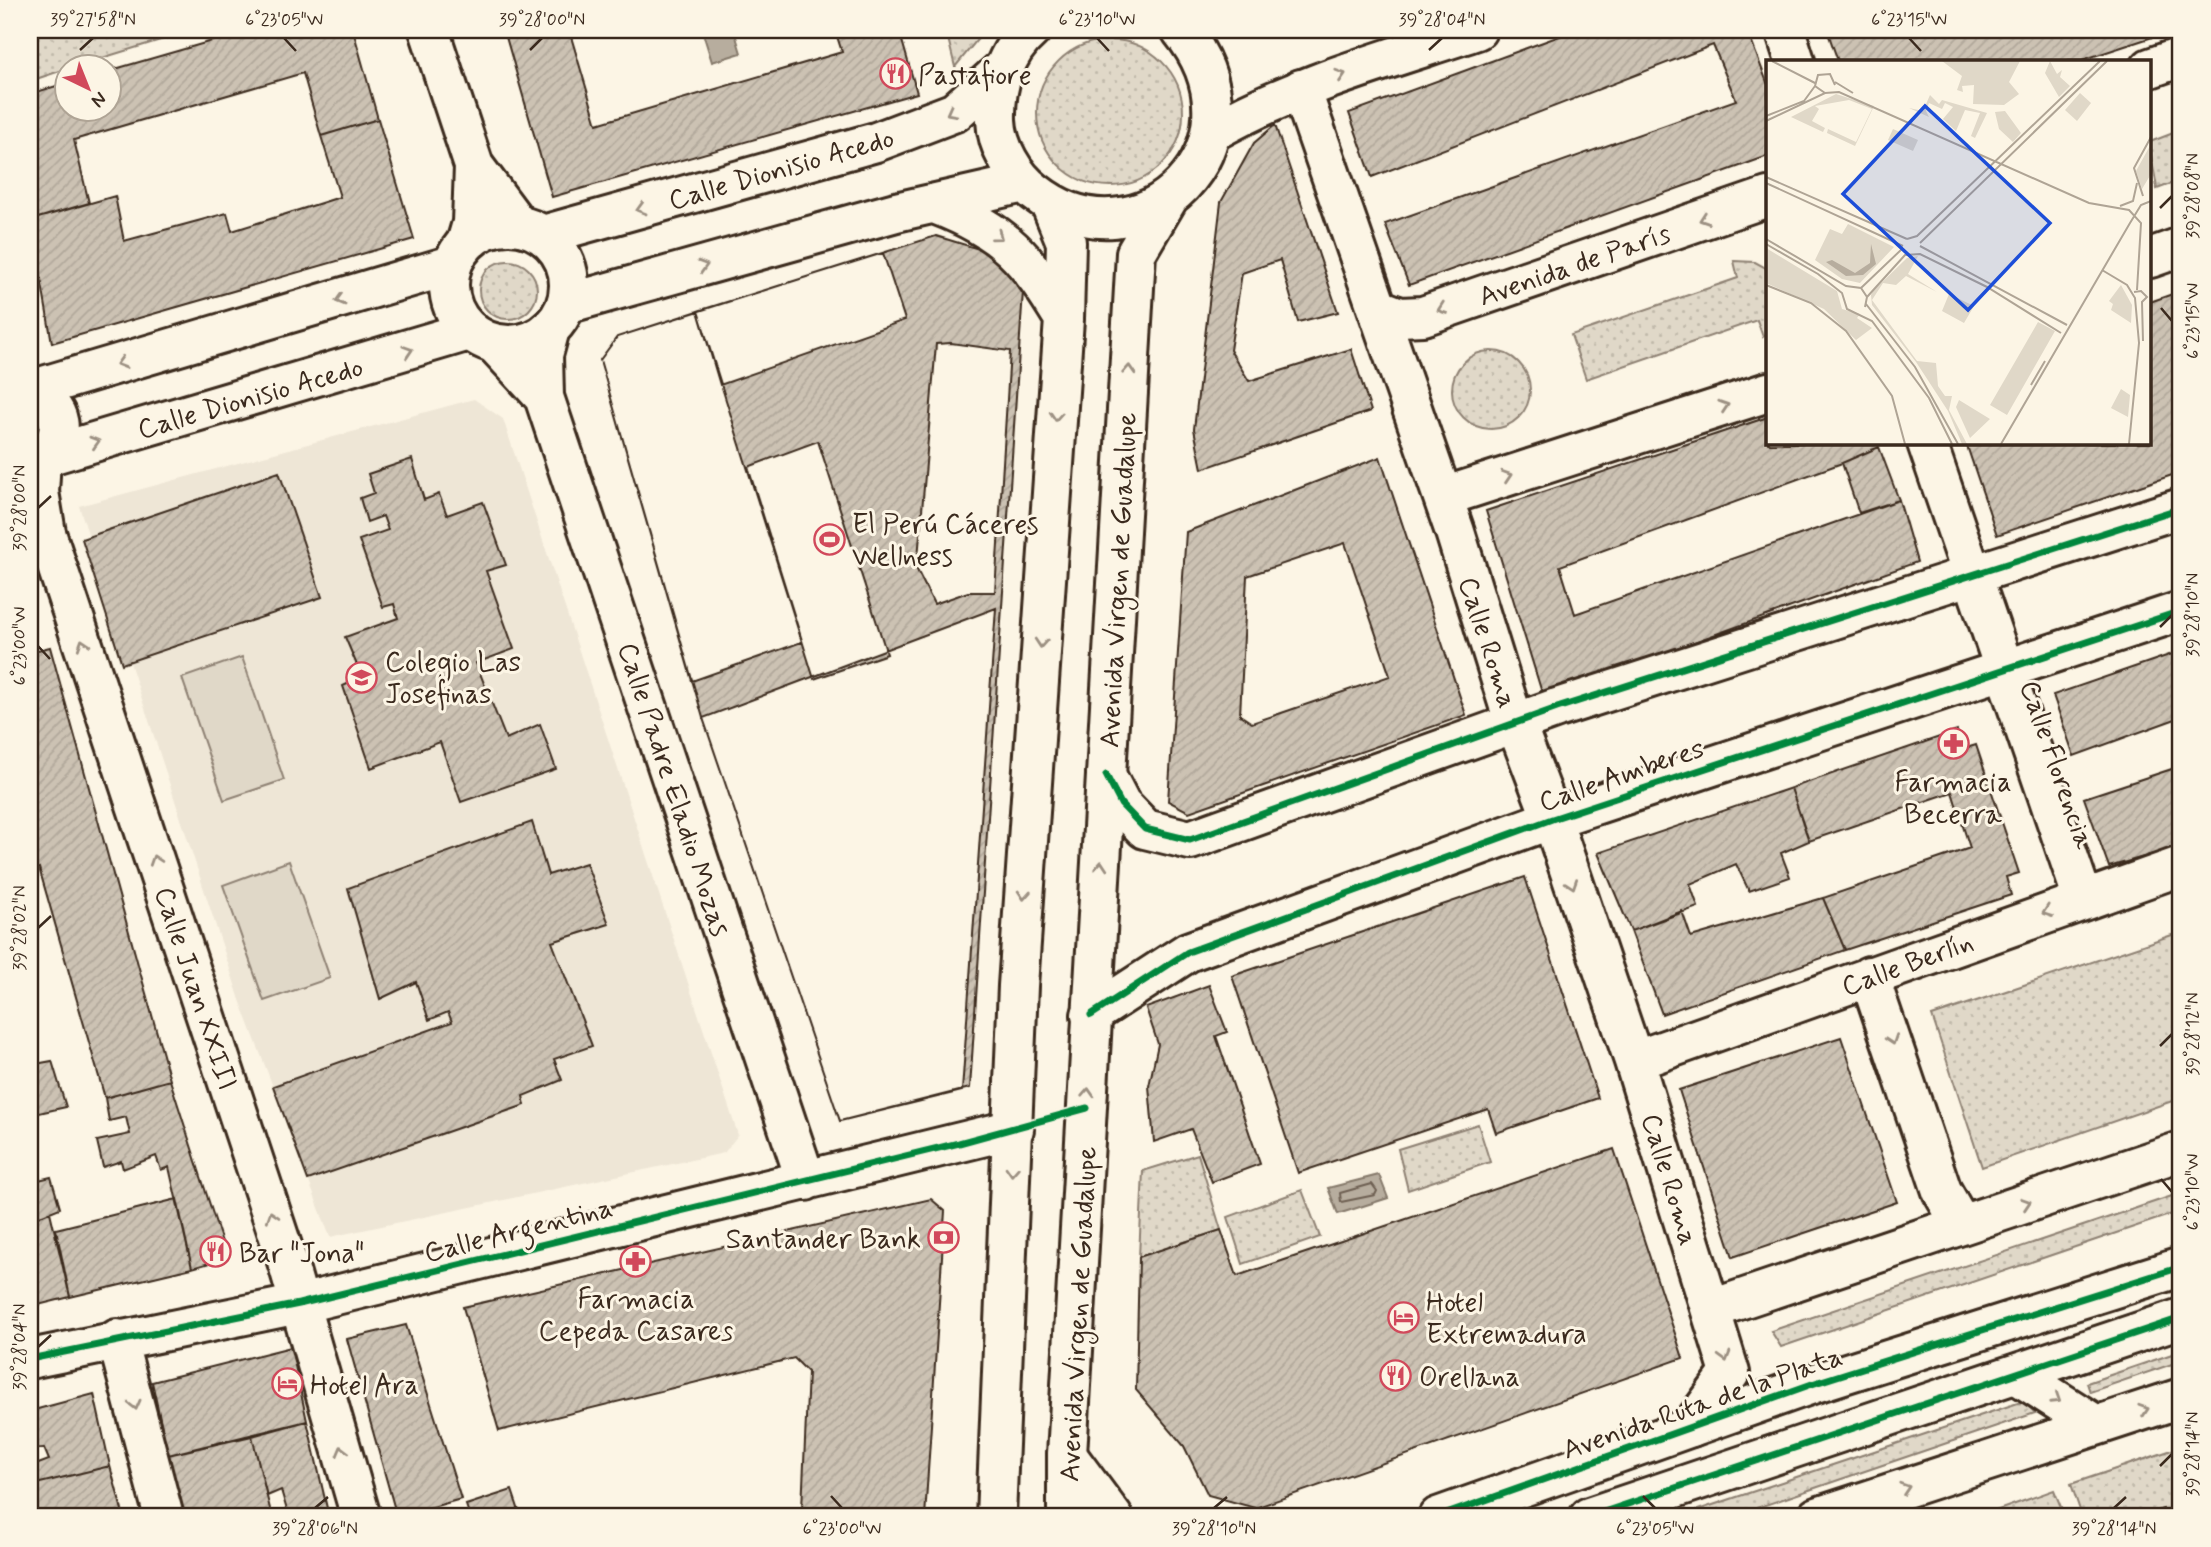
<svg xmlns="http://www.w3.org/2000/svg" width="2211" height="1547" font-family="Mynerve,sans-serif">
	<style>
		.built { fill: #eee6d6 }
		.green { fill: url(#green-dots); stroke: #8e8173; stroke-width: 2 }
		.pitch { fill: #e0d8c8; stroke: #8e8173; stroke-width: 2 }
		.water { fill: #b7ad9e; stroke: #85796b; stroke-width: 2 }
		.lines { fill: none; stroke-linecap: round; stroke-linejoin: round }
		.shore { stroke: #6d5e51; stroke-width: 2 }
		.building { fill: url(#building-hatch); stroke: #3b2a1e; stroke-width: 2; fill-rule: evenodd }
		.minor-casing { stroke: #3b2a1e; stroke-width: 44 }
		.major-casing { stroke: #3b2a1e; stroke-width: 44 }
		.minor { stroke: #fcf5e5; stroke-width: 38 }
		.major { stroke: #fcf5e5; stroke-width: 38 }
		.cycleway-casing { stroke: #fcf5e5; stroke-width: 11 }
		.cycleway { stroke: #00873e; stroke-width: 7 }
		.oneway { stroke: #9c9082 }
		.ticks { fill: none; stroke: #3b2a1e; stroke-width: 2.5 }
		.labels { text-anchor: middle; stroke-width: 6; stroke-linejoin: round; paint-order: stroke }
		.poi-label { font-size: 28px; fill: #3b2a1e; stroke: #fcf5e5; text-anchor: start }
		.street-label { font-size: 28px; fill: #3b2a1e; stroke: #fcf5e5 }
		.inset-road { fill: none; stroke: #afa495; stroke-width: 2 }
		.view { fill: #1d4ed8; fill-opacity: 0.15; stroke: #1d4ed8; stroke-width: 3.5 }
		.inset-edge { fill: none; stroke: #3b2a1e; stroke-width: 3.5 }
		.neatline { fill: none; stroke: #3b2a1e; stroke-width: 2.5 }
		.ticks-label { font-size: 18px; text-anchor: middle; fill: #3b2a1e }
	</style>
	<defs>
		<pattern id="green-dots" width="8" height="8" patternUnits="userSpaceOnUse" patternTransform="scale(1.75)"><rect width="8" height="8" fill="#e0d8c8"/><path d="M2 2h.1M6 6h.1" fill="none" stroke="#c1baab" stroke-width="1.8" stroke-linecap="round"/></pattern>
		<pattern id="building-hatch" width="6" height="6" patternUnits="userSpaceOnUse" patternTransform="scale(1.75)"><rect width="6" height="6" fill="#ccc2b3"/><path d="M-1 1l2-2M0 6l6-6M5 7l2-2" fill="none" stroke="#b0a79a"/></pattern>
	</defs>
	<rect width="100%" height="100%" fill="#fcf5e5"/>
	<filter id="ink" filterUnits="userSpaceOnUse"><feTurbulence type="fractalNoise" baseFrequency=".0143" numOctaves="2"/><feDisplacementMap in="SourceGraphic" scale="14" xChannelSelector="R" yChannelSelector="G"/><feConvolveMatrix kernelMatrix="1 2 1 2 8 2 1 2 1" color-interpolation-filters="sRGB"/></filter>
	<g filter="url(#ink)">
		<path class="built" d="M474 399 503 419 738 1135 724 1153 330 1237 240 1000 79 506Z"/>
		<path class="green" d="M30 30H193L76 66H66V69L30 81Z
			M946 30H985L955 67Z
			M1037 113a73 73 0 1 1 146 0a73 73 0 1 1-146 0Z
			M2181 130V180L2157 189C2155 172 2150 158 2150 142Z
			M479 290a29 29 0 1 1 58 0a29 29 0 1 1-58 0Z
			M1734 261 1755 262 1768 269V333L1763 337 1757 320 1586 379 1571 335 1738 278Z
			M1452 390a39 39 0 1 1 78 0a39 39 0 1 1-78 0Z
			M2181 932V1098L1982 1167 1932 1016Z
			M1478 1124 1490 1162 1408 1190 1398 1149Z
			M1198 1154 1221 1230 1139 1257 1143 1171Z
			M1302 1190 1320 1237 1243 1264 1228 1217Z
			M2181 1193V1211L1781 1347 1771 1331Z
			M2181 1351V1361L2090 1392 2087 1383Z
			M2024 1401 2035 1413 1730 1517H1677Z
			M2181 1447V1517H2166L2163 1509 2138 1517 2082 1516 2071 1484Z
			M2054 1490 2065 1517H1979Z"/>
		<path class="pitch" d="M242 657 284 780 224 800 182 678Z
			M289 861 330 978 264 1001 223 885Z"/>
		<path class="water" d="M702 30H734L741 53 712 62Z
			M1379 1175 1388 1198 1338 1214 1328 1188Z"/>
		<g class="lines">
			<path class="shore" d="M1372 1184 1377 1191 1375 1195 1341 1202 1340 1193Z"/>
		</g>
		<path class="building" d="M250 30H353L378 119 321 136 303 73 74 140 89 203 31 220 30 94 66 83V108H108V71Z
			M504 30H569L597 124 842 52 835 30H899L917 93 552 197Z
			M1576 30H1747L1768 85V156L1409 285 1385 224 1736 100 1713 45 1372 177 1349 113Z
			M1827 30H2174L2079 61H1838Z
			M378 119 414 239 52 343 31 220 115 196 124 241 227 213 232 231 340 197 321 136Z
			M1275 125 1338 312 1298 322 1280 260 1242 273 1230 350 1249 381 1351 349 1371 411 1202 469 1194 429 1221 202 1254 143Z
			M936 236 989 252 1023 291 970 1088 840 1121 703 718 600 360 617 337Z
			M883 253 905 320 720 385 698 311Z
			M2181 291V472L1997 535 1966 443H2150V302Z
			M698 311 802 642 692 681 600 360 617 337Z
			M951 343 1010 351 995 592H968L934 604 917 570 936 344Z
			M1768 417V443H1877L1879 447 1842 463 1560 566 1575 614 1899 500 1917 562 1543 696 1486 511Z
			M818 441 887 654 814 679 748 467Z
			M1879 447 1899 500 1859 513 1842 463Z
			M1380 457 1466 715 1189 812 1168 801 1186 532ZM1345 543 1390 676 1252 723 1240 715 1247 576Z
			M412 459 424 500 439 494 447 515 483 502 506 565 486 571 514 649 476 663 506 739 540 724 556 769 461 802 440 742 371 768 343 686 362 677 345 637 398 618 394 604 383 607 359 540 388 530 383 516 367 522 360 498 374 493 368 474Z
			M279 472 322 597 122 664 82 539Z
			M996 608 962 1091 840 1121 703 718Z
			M50 647 170 1080 105 1098 39 868 30 872V652Z
			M2181 651V717L2074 756 2053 695Z
			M1957 731 1963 749 1976 745 2019 873 2006 877 2011 895 1845 950 1823 898 1970 848 1952 792 1809 841 1791 788Z
			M2181 766V846L2109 867 2084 798Z
			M1791 788 1809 841 1781 853 1790 877 1749 891 1736 864 1690 884 1698 907 1631 931 1598 853Z
			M532 822 548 875 586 863 609 924 552 942 592 1046 554 1059 562 1080 523 1096 525 1105 308 1180 273 1086 452 1022 448 1012 429 1020 416 982 380 999 348 888Z
			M1525 877 1598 1098 1496 1133 1488 1109 1298 1173 1232 976Z
			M1823 898 1845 950 1662 1014 1631 931 1682 911 1691 937Z
			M1209 985 1227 1032 1216 1036 1260 1164 1212 1182 1191 1129 1154 1142 1149 1086 1158 1044 1146 1008Z
			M1841 1037 1897 1202 1733 1257 1679 1090Z
			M52 1061 66 1107 30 1115V1065Z
			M170 1080 227 1258 192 1268 169 1167 161 1170 156 1156 123 1169 121 1161 103 1167 97 1141 130 1134 126 1117 109 1121 105 1098Z
			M1614 1149 1683 1358 1255 1508 1208 1495 1184 1446 1136 1390 1139 1257 1221 1230 1237 1276Z
			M51 1177 60 1208 30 1220V1182Z
			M177 1199 192 1268 70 1297 56 1229Z
			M931 1199 945 1211 925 1517H826V1512L802 1509 808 1372 794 1358 499 1431 463 1307Z
			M50 1212 70 1297 30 1307V1220Z
			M406 1325 461 1499 397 1517 347 1339Z
			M291 1347 307 1421 168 1455 152 1382Z
			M94 1394 110 1466 36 1484 33 1466 49 1460 44 1448 30 1449V1411Z
			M307 1421 329 1517H289L281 1490 267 1496 252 1436Z
			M252 1436 272 1517H183L168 1455Z
			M30 1451 36 1484 110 1466 123 1514 108 1517H30Z
			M512 1490 521 1517H470L466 1505Z
			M430 1508 433 1517H400Z
			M2163 1509 2166 1517H2138Z"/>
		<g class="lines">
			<defs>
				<path id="minor" d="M429 30 474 166
					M1785 30 1795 61
					M2150 68 2181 57
					M1301 89 1455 532 1508 703 1552 819 1634 1061 1730 1373 1691 1427
					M467 240 472 223 474 166 518 225
					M2150 258 2181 247
					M1379 309 1400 317 1423 316 1768 197
					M550 329 543 355 544 397 806 1181
					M495 344 544 397
					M30 391C64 409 68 433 41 459L39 492 46 533 288 1264 361 1517
					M1927 443C1978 595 2030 747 2083 899
					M1443 497 1768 392
					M1106 775 1121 804 1145 829 1190 840 1557 708 2181 508
					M1869 976 1942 1191 1961 1224
					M1091 1015 1188 952 1552 819 2181 611
					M1634 1061 2181 866
					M1712 1309 2181 1151
					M117 1339 164 1517
					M30 1359 299 1304 1014 1129
					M2016 1374 2096 1425
					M1067 1455 1113 1517
					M1817 1517 2181 1398"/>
				<path id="major" d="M1031 30C1005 52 995 87 996 120 997 147 1014 176 1035 192 1140 275 1274 144 1181 30
					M1212 132C1294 85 1387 60 1477 30
					M937 205C1005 231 1027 258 1064 319
					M449 285a60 60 0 1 1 120 0a60 60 0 1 1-120 0Z
					M543 235 876 142 955 112 1003 69
					M566 304 896 212 1024 183
					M30 390 452 265
					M30 461 469 331
					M996 1517 1018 986 1064 319 1066 242 1051 205
					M1067 1517V1455L1136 253 1169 197
					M1438 1517 1812 1384 2181 1267
					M1589 1517 2181 1318"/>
			</defs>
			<use href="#minor" class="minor-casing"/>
			<use href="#major" class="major-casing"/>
			<use href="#minor" class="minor"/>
			<use href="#major" class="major"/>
			<defs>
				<path id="cycleway" d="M1106 775 1121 804 1145 829 1190 840 1557 708 2181 508
					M1091 1015 1188 952 1552 819 2181 611
					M30 1359 299 1304 959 1143 1087 1108
					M1438 1517 1812 1384 2181 1267
					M1589 1517 2181 1318"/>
			</defs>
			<use href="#cycleway" class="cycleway-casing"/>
			<use href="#cycleway" class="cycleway"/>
		</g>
		<defs><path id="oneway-chevron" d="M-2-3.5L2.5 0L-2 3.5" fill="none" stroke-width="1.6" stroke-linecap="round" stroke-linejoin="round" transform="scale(1.75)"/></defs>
		<g class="oneway">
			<use href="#oneway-chevron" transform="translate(1341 75) rotate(-18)"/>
			<use href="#oneway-chevron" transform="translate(951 112) rotate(152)"/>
			<use href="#oneway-chevron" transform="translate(641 209) rotate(164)"/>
			<use href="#oneway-chevron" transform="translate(1704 219) rotate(161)"/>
			<use href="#oneway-chevron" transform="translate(998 236) rotate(37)"/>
			<use href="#oneway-chevron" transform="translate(703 266) rotate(-16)"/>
			<use href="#oneway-chevron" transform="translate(340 300) rotate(164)"/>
			<use href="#oneway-chevron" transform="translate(1442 309) rotate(161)"/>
			<use href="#oneway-chevron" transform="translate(408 351) rotate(-18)"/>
			<use href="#oneway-chevron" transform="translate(121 363) rotate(164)"/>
			<use href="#oneway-chevron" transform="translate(1129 370) rotate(-87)"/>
			<use href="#oneway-chevron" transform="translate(1724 406) rotate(-18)"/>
			<use href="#oneway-chevron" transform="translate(1056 416) rotate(94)"/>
			<use href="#oneway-chevron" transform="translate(95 442) rotate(-17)"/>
			<use href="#oneway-chevron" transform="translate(1507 476) rotate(-18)"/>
			<use href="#oneway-chevron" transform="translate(1041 643) rotate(94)"/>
			<use href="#oneway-chevron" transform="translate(83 644) rotate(-108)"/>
			<use href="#oneway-chevron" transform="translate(155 860) rotate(-108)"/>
			<use href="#oneway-chevron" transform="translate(1101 866) rotate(-86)"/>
			<use href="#oneway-chevron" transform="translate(1572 884) rotate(71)"/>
			<use href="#oneway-chevron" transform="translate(1024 895) rotate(94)"/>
			<use href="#oneway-chevron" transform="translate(2047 912) rotate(160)"/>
			<use href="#oneway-chevron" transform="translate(1892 1040) rotate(71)"/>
			<use href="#oneway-chevron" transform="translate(1088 1093) rotate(-87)"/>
			<use href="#oneway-chevron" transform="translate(1012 1171) rotate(93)"/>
			<use href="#oneway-chevron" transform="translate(2026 1203) rotate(-18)"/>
			<use href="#oneway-chevron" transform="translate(272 1216) rotate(-108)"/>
			<use href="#oneway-chevron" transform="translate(1725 1357) rotate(74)"/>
			<use href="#oneway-chevron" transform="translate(2056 1399) rotate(33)"/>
			<use href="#oneway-chevron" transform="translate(135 1405) rotate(76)"/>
			<use href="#oneway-chevron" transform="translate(2144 1410) rotate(-18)"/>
			<use href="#oneway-chevron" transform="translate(342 1451) rotate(-105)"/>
			<use href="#oneway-chevron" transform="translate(1905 1488) rotate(-18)"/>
		</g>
	</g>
	<path class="ticks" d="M284 38 296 51M1097 38 1109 51M1909 38 1921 51M80 50 93 38M530 50 542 38M1429 50 1442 38M2160 208 2172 196M2161 308 2172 321M38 508 51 496M2160 627 2172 615M38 646 50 659M38 928 51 916M2160 1046 2172 1034M2161 1179 2172 1192M38 1347 51 1335M2160 1466 2172 1454M831 1496 842 1508M1643 1496 1655 1508M315 1508 328 1497M1214 1508 1227 1497M2114 1508 2126 1497"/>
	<defs>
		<symbol id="restaurant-ring" viewBox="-11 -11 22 22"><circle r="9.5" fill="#fcf5e5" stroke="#d1495b" stroke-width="1.5"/><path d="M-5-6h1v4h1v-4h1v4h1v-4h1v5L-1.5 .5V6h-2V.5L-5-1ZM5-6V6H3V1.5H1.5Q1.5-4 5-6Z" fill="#d1495b"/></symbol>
		<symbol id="stadium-ring" viewBox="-11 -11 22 22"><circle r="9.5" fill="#fcf5e5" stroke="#d1495b" stroke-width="1.5"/><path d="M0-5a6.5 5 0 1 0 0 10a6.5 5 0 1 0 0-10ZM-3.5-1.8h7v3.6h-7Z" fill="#d1495b"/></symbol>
		<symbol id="school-ring" viewBox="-11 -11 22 22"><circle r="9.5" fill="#fcf5e5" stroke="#d1495b" stroke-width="1.5"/><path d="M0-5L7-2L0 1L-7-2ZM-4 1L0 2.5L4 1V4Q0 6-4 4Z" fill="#d1495b"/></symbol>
		<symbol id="pharmacy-ring" viewBox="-11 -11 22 22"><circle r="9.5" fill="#fcf5e5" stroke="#d1495b" stroke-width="1.5"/><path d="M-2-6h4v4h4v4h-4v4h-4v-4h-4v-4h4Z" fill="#d1495b"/></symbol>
		<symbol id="bank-ring" viewBox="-11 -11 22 22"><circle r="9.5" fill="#fcf5e5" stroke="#d1495b" stroke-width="1.5"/><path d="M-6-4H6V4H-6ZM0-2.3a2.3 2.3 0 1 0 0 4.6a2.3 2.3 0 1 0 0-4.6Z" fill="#d1495b"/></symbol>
		<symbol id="hotel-ring" viewBox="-11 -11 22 22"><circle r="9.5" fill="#fcf5e5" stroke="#d1495b" stroke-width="1.5"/><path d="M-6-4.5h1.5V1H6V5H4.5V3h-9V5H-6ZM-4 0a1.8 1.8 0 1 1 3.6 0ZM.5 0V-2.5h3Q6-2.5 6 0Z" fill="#d1495b"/></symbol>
	</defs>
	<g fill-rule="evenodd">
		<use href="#restaurant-ring" x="878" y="56" width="35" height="35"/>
		<use href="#stadium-ring" x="812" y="522" width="35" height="35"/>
		<use href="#school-ring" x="344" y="660" width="35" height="35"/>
		<use href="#pharmacy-ring" x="1936" y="726" width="35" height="35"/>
		<use href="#bank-ring" x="926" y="1220" width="35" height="35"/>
		<use href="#restaurant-ring" x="198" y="1234" width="35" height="35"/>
		<use href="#pharmacy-ring" x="618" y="1244" width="35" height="35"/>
		<use href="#hotel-ring" x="1386" y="1300" width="35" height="35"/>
		<use href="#restaurant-ring" x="1378" y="1358" width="35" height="35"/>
		<use href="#hotel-ring" x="270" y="1366" width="35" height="35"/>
	</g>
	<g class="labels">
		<g class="poi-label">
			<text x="918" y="84">Pastafiore</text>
			<text x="852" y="533">El Perú Cáceres<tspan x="852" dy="32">Wellness</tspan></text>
			<text x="385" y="671">Colegio Las<tspan x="385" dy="32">Josefinas</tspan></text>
			<text x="1953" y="791" text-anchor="middle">Farmacia<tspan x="1953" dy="32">Becerra</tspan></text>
			<text x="921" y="1248" text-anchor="end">Santander Bank</text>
			<text x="239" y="1262">Bar "Jona"</text>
			<text x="636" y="1308" text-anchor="middle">Farmacia<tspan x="636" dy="32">Cepeda Casares</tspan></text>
			<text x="1426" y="1311">Hotel<tspan x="1426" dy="32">Extremadura</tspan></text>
			<text x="1419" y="1386">Orellana</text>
			<text x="310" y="1394">Hotel Ara</text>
		</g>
		<g class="street-label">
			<text transform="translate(781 168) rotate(-16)" y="10">Calle Dionisio Acedo</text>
			<text transform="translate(1574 264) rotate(-19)" y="10">Avenida de París</text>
			<text transform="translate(250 397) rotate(-16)" y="10">Calle Dionisio Acedo</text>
			<text transform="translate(1117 580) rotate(-87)" y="10">Avenida Virgen de Guadalupe</text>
			<text transform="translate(1489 642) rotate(72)" y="10">Calle Roma</text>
			<text transform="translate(2058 764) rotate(71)" y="10">Calle Florencia</text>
			<text transform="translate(1621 774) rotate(-19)" y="10">Calle Amberes</text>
			<text transform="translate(675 789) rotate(72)" y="10">Calle Padre Eladio Mozas</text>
			<text transform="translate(1907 963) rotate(-20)" y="10">Calle Berlín</text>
			<text transform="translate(197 988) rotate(72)" y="10">Calle Juan XXIII</text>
			<text transform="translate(1671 1179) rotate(73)" y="10">Calle Roma</text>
			<text transform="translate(518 1229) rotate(-14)" y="10">Calle Argentina</text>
			<text transform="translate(1077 1314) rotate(-87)" y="10">Avenida Virgen de Guadalupe</text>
			<text transform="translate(1702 1402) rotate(-19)" y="10">Avenida Ruta de la Plata</text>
		</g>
	</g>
	<g transform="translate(1766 60)">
		<rect width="385" height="385" fill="#fcf5e5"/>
		<path d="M176 1H254L243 22 253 34 238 45 207 44 208 25 196 26 197 32 191 30 196 16ZM284 1 291 14 296 10 294 17 304 26 293 37 279 13ZM70 34 108 46 89 86 61 73 62 69 90 82 106 49 83 40 49 46 53 49 46 61 59 68 57 72 25 57ZM164 35 173 44 176 40 221 53 209 78 205 76 214 53 199 50 190 71 177 59 187 47 179 43 176 49 163 43 160 51 163 57 143 48 157 51ZM239 51 255 73 247 82 233 69 229 52ZM127 69 152 80 147 91 122 80ZM385 84V114L376 129 370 111ZM82 164 128 187 94 223 76 219 49 200 64 169 76 174ZM0 188 71 231 76 249 94 254 91 258 106 268 90 280 58 249 0 223ZM152 196 142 214 171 232 140 216 130 225 117 223 106 240 151 301 170 303 172 326 179 336H186L183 350 201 384H196L182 351 150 302 106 245 105 235 107 231 141 198ZM355 225 366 245 365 263 345 250 347 244 343 241ZM183 234 208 246 198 263 176 251ZM272 262 289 271 241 355 224 345ZM355 329 364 335 362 357 345 348ZM193 340 224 359 204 378 190 347Z" fill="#e0d8c8"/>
		<path d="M314 33 325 43 311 61 299 50Z" fill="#e0d8c8"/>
		<path d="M105 184 110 204 97 215 80 216 60 202 66 200 89 213 104 203Z" fill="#b7ad9e"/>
		<path class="inset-road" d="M6 1 49 23M69 22 87 33M59 33 49 26 52 15 64 14 69 25M0 56 38 41 49 26M0 61 59 33 73 32 323 143 363 150 375 163 371 230M0 117 141 179M0 123 137 186M377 136 368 108 385 77M354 146 367 141 371 123M0 179 80 226 95 228 101 237 99 247M141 179 151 176 334 1M154 183 341 1M0 184 52 214 76 233 81 249 106 261 163 338 186 384M154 186 301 265M336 210 361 225 369 238 373 283 363 384M0 225 45 243 80 271 126 336 139 384M95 228 137 188M368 232 375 231 381 237 376 242 377 281M101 237 139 195 154 194 221 227 295 273M100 244 149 307 192 384M265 325 279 301M235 384 364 163 375 145 385 141"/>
		<path class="view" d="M159 46 284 163 202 250 77 134Z"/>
		<rect width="385" height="385" class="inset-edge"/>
	</g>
	<rect width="2211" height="1547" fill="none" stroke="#fcf5e5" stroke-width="77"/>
	<g transform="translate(88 88) rotate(137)"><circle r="33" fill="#fcf5e5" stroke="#afa495" stroke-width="2"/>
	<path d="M0-5L12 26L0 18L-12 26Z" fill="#d1495b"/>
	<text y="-10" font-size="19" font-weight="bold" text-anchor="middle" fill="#3b2a1e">N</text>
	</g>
	<rect x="38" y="38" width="2134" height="1470" class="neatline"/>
	<g class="ticks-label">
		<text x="93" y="25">39°27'58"N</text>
		<text x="284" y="25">6°23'05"W</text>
		<text x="542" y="25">39°28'00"N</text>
		<text x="1097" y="25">6°23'10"W</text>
		<text x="1442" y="25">39°28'04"N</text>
		<text x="1909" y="25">6°23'15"W</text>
		<text transform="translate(2192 196) rotate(-90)" y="6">39°28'08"N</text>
		<text transform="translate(2192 321) rotate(-90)" y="6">6°23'15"W</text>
		<text transform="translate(19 508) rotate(-90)" y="6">39°28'00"N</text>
		<text transform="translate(2192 615) rotate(-90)" y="6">39°28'10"N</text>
		<text transform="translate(19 646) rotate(-90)" y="6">6°23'00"W</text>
		<text transform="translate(19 928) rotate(-90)" y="6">39°28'02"N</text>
		<text transform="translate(2192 1034) rotate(-90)" y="6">39°28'12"N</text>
		<text transform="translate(2192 1192) rotate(-90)" y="6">6°23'10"W</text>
		<text transform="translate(19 1347) rotate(-90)" y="6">39°28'04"N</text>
		<text transform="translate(2192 1454) rotate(-90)" y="6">39°28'14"N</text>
		<text x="315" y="1534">39°28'06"N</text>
		<text x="842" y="1534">6°23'00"W</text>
		<text x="1214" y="1534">39°28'10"N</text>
		<text x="1655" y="1534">6°23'05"W</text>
		<text x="2114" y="1534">39°28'14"N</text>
	</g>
</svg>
